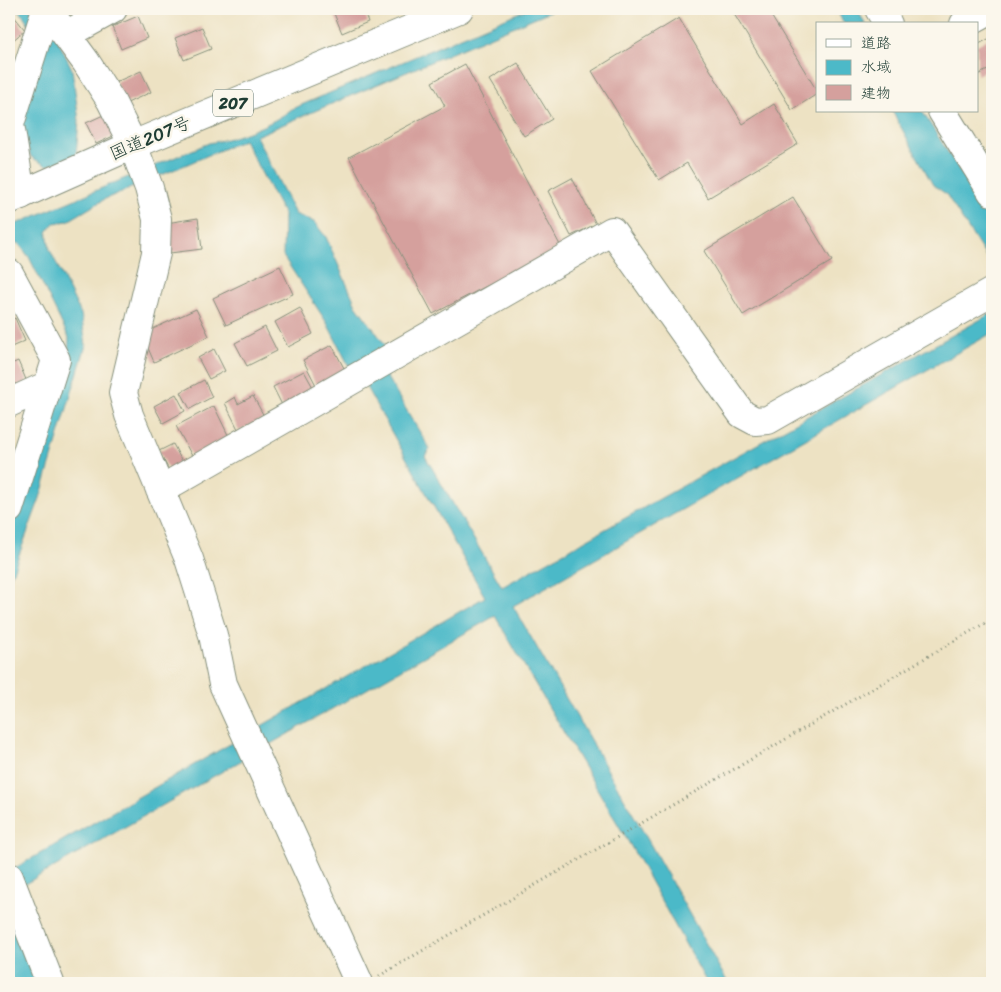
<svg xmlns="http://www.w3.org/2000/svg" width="1001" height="992" font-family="Sriracha,'Klee One',sans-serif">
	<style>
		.water { fill: #4cb9c8; stroke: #367b7e }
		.building { fill: #d5a09d }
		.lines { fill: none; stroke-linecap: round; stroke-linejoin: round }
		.minor-casing { stroke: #86907c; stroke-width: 30 }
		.highway-casing { stroke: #86907c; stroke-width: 30 }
		.path { stroke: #86907c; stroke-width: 3; stroke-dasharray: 1 4; stroke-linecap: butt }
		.minor { stroke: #fff; stroke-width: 28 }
		.highway { stroke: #fff; stroke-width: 28 }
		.labels { text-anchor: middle; stroke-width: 5; stroke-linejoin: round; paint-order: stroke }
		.shield { fill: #fbf7ec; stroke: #61756b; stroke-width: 1 }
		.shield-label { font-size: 16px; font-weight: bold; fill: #1f3d34 }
		.street-label { font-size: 18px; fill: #1f3d34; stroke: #fbf7ec }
	</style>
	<rect width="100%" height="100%" fill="#fbf7ec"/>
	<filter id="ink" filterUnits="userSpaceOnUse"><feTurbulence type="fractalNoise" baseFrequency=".02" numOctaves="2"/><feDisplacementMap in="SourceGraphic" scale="10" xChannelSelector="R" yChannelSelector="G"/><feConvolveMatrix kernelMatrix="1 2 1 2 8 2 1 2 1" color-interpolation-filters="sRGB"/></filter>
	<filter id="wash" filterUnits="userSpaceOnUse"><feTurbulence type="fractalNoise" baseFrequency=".0096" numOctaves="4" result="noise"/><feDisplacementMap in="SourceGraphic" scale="20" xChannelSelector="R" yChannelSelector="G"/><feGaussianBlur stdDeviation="1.12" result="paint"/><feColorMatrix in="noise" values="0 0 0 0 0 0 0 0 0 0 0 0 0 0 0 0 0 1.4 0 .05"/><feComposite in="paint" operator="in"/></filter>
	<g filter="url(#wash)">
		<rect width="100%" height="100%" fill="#ede2c3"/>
		<path class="water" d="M18 9H36L54 32 72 69 79 121 76 155 47 166 31 157 20 125 44 51 25 18Z
			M527 9H555L256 136 295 214 314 222 326 237 356 305 386 346V376L430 449 425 456 502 587 992 313V333L513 606 648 840 728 983H707L632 848 495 616 23 885 15 868 485 597 366 387 352 372 327 323 283 256 284 215 244 140 105 199 68 221 54 223 47 232 50 250 81 314 86 345 40 498 9 582V532L67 363 69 338 29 257 18 243 9 242V227L209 143C234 139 272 125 292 109Z
			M836 9H856L866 24H844Z
			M892 111H922L992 222V266L946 194 933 185Z
			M9 909 38 983H9Z"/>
		<g id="blocks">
			<path class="building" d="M338 9H363L368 22 342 33 333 11Z
				M731 9H767L817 91V94L792 110Z
				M9 10 25 30 11 42 9 39Z
				M138 16 147 38 121 49 112 27Z
				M679 18 743 124 774 104 798 144 708 198 687 163 659 180 592 71Z
				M202 27 211 49 184 60 175 38Z
				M992 37V68L977 75V45Z
				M518 63 552 119 524 136 490 80Z
				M465 64 561 247 433 314 349 157 445 106 432 82Z
				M141 71 151 92 125 104 116 82Z
				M112 111 122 132 96 144 86 123Z
				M572 178 596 224 571 236 548 191Z
				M793 197 832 261 743 315 704 251Z
				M198 218 202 249 170 253 166 223Z
				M280 266 293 294 226 325 213 298Z
				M300 308 313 334 288 347 275 322Z
				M196 309 209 336 154 362 142 334Z
				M15 318 25 341 9 348V321Z
				M265 327 277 351 247 366 235 343Z
				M332 345 346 372 317 387 303 360Z
				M214 349 225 371 209 379 198 358Z
				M18 361 27 382 9 390V365Z
				M304 371 315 391 283 407 273 387Z
				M204 380 212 397 190 409 181 392Z
				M176 394 185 411 163 423 154 406Z
				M253 396 265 418 239 431 225 403 235 397 238 404Z
				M214 406 229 437 192 456 176 426Z
				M173 444 185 467 171 474 159 451Z"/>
		</g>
	</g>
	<g filter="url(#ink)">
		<use href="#blocks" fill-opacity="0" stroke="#86907c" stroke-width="1"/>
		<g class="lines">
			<defs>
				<path id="minor" d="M47 9 86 62 111 101 133 145 149 188 157 219 156 253 123 393 129 415 189 559 213 635 223 684 359 983
					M879 9 888 24
					M964 24 986 12
					M66 35 113 9
					M942 111 992 192
					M21 195 10 124 46 9
					M9 273 56 360 9 509
					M9 403 48 385
					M160 490 612 231 742 414 755 421 768 420 992 292
					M9 877 50 983"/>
				<path id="highway" d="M9 200 133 145 459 9"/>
			</defs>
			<use href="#minor" class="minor-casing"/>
			<use href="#highway" class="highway-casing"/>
			<path class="path" d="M379 976 992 619"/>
			<use href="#minor" class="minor"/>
			<use href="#highway" class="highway"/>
		</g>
	</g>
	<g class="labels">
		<rect class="shield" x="213" y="89.5" width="40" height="27" rx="4"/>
		<g class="shield-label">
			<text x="233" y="109">207</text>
		</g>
		<g class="street-label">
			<text transform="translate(150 138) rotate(-23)" y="6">国道207号</text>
		</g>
	</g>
	<rect width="1001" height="992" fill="none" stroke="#fbf7ec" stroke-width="30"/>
	<rect x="816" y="22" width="162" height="90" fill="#fbf7ec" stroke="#a3ada2"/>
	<rect x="826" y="39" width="25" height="8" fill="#ffffff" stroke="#a3ada2"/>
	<text x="861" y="48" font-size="15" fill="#1f3d34">道路</text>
	<rect x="826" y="60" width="25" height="15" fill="#4cb9c8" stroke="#a3ada2"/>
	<text x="861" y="72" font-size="15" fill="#1f3d34">水域</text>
	<rect x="826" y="85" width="25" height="15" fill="#d5a09d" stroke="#a3ada2"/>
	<text x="861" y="98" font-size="15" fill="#1f3d34">建物</text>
</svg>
